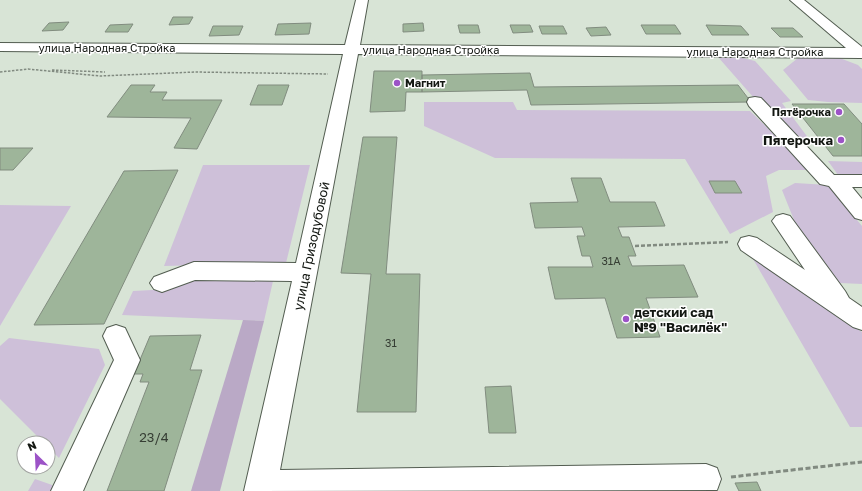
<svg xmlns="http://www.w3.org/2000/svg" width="862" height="491" font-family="'Golos Text',sans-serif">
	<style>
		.green { fill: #cec0d9 }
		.forest { fill: #baa9c6 }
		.building { fill: #9eb59a; stroke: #818c7f }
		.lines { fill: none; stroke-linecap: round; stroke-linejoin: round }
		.minor-casing { stroke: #535d51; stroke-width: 2 }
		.path-far2 { stroke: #818a80; stroke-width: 1.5; stroke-dasharray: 2.5 1.5; stroke-linecap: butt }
		.path-far1 { stroke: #818a80; stroke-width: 2.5; stroke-dasharray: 4 2; stroke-linecap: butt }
		.path { stroke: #818a80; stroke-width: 3; stroke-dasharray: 5 2.5; stroke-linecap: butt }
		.minor { fill: #fff; fill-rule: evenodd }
		.poi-dot { fill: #9c53c7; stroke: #fff; stroke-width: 1.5 }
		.labels { text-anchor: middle; stroke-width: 3; stroke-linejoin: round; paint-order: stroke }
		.far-street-label { font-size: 11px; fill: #131712; stroke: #fff }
		.far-poi-label { font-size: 11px; font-weight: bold; fill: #131712; stroke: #fff; text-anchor: start }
		.number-label { font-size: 11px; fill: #363e34 }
		.poi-label { font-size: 13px; font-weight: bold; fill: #131712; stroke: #fff; text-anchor: end }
		.street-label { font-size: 13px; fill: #131712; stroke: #fff }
		.near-number-label { font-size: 13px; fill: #363e34 }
	</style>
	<rect width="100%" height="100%" fill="#d8e4d6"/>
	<path class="green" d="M718 57H739L755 61 791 101 782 103 812 143 798 141 761 106Z
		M837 57 858 65 862 69V103L828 102 808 100 783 70 798 58Z
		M424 102H513L517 110 750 111 811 170H779L766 176 773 212 730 234 685 159 495 158 424 126Z
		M828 161 862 162V175H838Z
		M203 165H310L286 263 164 266Z
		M795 183 828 185 862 226V284L840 283 796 225 782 190Z
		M0 205 71 206 0 326Z
		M753 259 862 332V427H850Z
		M188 280 273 281 264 321 122 315 133 291 171 289Z
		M9 338 99 349 105 365 59 458 48 447V443H44L0 399V346Z
		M35 479 55 486V491H28Z"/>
	<path class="forest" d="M243 320 264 321 220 491H191Z"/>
	<path class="building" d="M173 17H193L189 24 169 25Z
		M69 22 63 30 42 31 49 23Z
		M311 23 309 34 275 35 278 24Z
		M423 23 424 31 403 32V24Z
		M133 24 128 32H105L110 25Z
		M458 25H478L480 33H460Z
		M510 25H530L533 32 513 33Z
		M641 25H675L681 34H646Z
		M706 25 741 26 749 35H712Z
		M213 26H243L239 35 209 36Z
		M539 26H563L567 34H542Z
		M606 27 611 35 591 36 586 28Z
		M771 28H793L803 37H780Z
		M374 71H422V92H406L405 111 370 112Z
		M530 73 534 87 738 85 751 102 531 105 527 90 422 92V75Z
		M131 85H155L150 92H167L162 100H222L197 149 174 148 191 118 107 117Z
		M258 85H289L282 105H250Z
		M792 104H844L862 124V156H833Z
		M363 137H397L386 274H420L416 412H357L371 274 341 273Z
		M0 148H33L13 170H0Z
		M178 170 104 324 34 325 124 171Z
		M571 178H601L610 202H655L665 226 618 227 622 237H629L636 256H628L632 266 684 265 698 297 646 298 660 337 617 338 605 298 555 299 548 267H593L590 256H582L577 236H585L582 227 535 228 530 203 578 202Z
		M709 181H735L742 193H715Z
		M201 335 190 370H202L164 491H107L149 382H140L143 374H134L150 336Z
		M511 386 516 433H489L485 387Z
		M757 482 761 491H739L735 483Z"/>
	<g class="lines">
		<defs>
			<path id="minor" d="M356 0H368L360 45 846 48 790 0H804L862 47V58L358 54 280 470 706 464 717 468 721 479 717 490 244 491 292 281 195 280 162 292 154 289 150 283 154 277 194 262 296 263 343 54 0 51V43L345 45Z
				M755 97 761 98 834 175H862V187H852L862 199V220L855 218 829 186 820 184 749 106 747 102 749 98Z
				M783 214 790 216 845 291 849 298 862 307V330L853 327 741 250 738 244 741 238 749 236 757 238 805 270 772 221 776 216Z
				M116 325 125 328 140 360 83 491H51L114 360 103 336 107 328Z"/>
		</defs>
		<use href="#minor" class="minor-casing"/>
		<path class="path-far2" d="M28 69 100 76 195 72 328 74
			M52 70 105 72
			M0 72 29 69"/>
		<path class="path-far1" d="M635 246 728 242"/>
		<path class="path" d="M731 477 862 462"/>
		<use href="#minor" class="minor"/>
	</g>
	<g class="poi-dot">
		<circle cx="397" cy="83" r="4"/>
		<circle cx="839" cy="112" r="4"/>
		<circle cx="841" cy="140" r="4"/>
		<circle cx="626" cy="319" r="4"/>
	</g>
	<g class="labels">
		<g class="far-street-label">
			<text x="107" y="52">улица Народная Стройка</text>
			<text x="431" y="54">улица Народная Стройка</text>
			<text x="755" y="56">улица Народная Стройка</text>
		</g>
		<g class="far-poi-label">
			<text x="405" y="87">Магнит</text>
			<text x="831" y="116" text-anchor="end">Пятёрочка</text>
		</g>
		<g class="number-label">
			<text x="611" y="265">31А</text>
			<text x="391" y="347">31</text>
		</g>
		<g class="poi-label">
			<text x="833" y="145">Пятерочка</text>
			<text x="634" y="317" text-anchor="start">детский сад<tspan x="634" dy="15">№9 "Василёк"</tspan></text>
		</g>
		<g class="street-label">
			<text transform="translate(311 246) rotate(-78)" y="5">улица Гризодубовой</text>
		</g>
		<g class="near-number-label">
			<text x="154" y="442">23/4</text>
		</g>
	</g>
	<g transform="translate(36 455) rotate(336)"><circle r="19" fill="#ffffff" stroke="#a1a2a0"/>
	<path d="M0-3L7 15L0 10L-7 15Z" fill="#9c53c7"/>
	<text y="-6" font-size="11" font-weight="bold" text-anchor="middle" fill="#131712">N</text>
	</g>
</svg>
